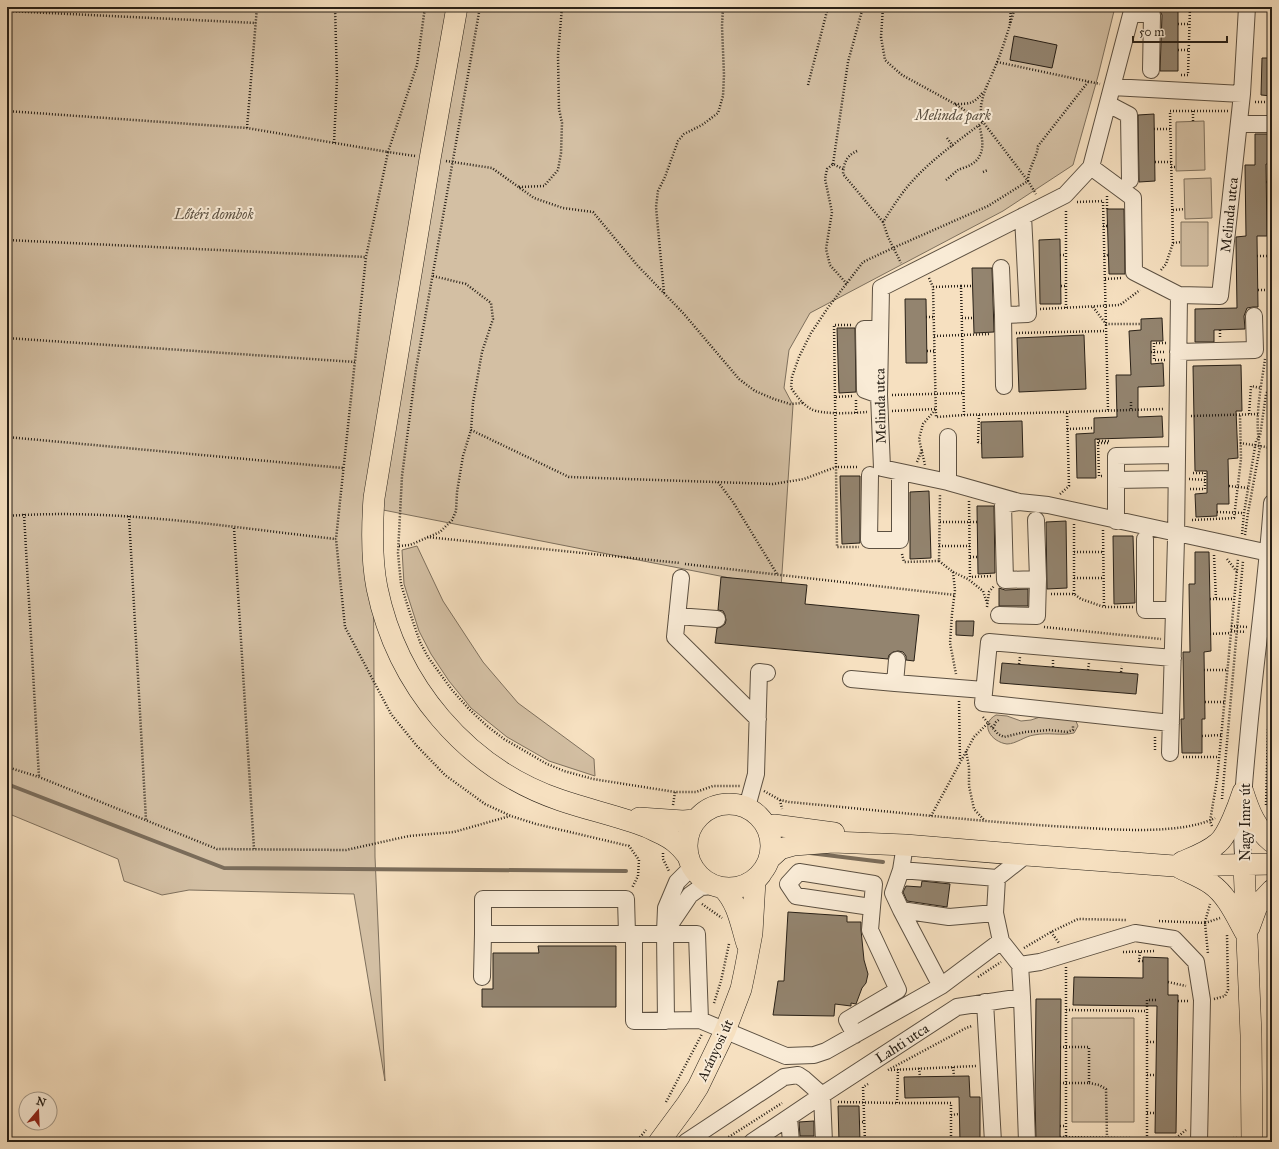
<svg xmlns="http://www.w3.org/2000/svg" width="1279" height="1149" font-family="'IM FELL Great Primer',serif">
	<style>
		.green { fill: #d3bfa3; stroke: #7e705d }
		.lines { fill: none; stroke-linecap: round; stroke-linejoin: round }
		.stream { stroke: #7a6c5a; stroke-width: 4 }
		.building { fill: #93846f; stroke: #282017 }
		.minor-casing { stroke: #5c5041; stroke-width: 18 }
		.major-casing { stroke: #282017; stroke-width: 22 }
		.path { stroke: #282017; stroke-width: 2.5; stroke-dasharray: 1 2; stroke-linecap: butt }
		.minor { stroke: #f9ebd6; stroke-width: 16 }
		.major { stroke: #f6e0c0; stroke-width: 21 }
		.labels { text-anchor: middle; stroke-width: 4; stroke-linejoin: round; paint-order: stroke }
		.park-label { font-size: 14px; font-style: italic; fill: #5b5041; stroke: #f9ebd6 }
		.street-label { font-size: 14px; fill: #282017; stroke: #f9ebd6 }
	</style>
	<rect width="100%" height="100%" fill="#f6e0c0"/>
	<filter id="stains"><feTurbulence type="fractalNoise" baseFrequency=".005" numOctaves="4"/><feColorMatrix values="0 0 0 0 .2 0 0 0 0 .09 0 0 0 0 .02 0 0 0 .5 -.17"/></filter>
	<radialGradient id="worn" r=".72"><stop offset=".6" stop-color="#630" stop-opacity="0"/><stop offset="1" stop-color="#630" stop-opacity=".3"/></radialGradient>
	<path class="green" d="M7 7H1115L1098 76 1073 165 1003 211 810 313 789 350 784 388 793 405 781 588 373 508 375 857 385 1081 354 894 189 890 162 895 124 881 118 859 7 813Z
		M1204 121 1205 170 1176 171V122Z
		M1211 178 1212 218 1185 219 1184 179Z
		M1181 222H1208V266H1181Z
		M417 546 443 601 483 662 518 703 594 759 595 776 549 761 507 737 471 708 449 681 431 654 419 631 404 584 402 550Z
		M996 715 1007 716 1021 721 1031 720 1046 715 1075 719 1078 726 1074 733C1061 736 1048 732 1034 735 1025 736 1016 744 1007 744 991 742 979 724 996 715Z
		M1072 1018H1134V1122H1072Z"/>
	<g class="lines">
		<path class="stream" d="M7 784 224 868 626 871
			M810 853 883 862"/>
	</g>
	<path class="building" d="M1158 7H1178V71H1160L1162 15Z
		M1014 36 1057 45 1052 68 1010 60Z
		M1262 58H1272V96L1261 95Z
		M1154 114 1155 181 1139 182 1138 115Z
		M1255 134H1272V164H1266L1267 236H1257L1258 307H1253L1247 308 1244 316 1245 329 1214 330V342H1195V309L1237 308 1236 241V237L1246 236 1245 165H1255Z
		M1107 209H1124L1125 274H1109Z
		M1060 239 1061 304H1040L1039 240Z
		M972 268H992L994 332 974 333Z
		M905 299H926L927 363H906Z
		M1162 318 1163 341H1151V364L1163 363 1164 386 1138 387V417L1162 416 1163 437 1095 439 1096 478H1077L1076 434 1094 433V418L1117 417 1116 375H1131L1129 331 1141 330V319Z
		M837 328H855L856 392 839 393Z
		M1084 335 1086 389 1019 392 1017 338Z
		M1241 365 1242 411H1236L1238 458 1228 459 1229 504H1217V516L1196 517 1195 494 1207 493V471H1195L1193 366Z
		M1022 421 1023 457 982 458 981 422Z
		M840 476H860V543L842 544Z
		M929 491 931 558 910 559V492Z
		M977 506H994L995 573 978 574Z
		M1066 521 1067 588 1047 589 1046 522Z
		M1113 536H1133L1135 603 1114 604Z
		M1195 552H1209L1211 651 1204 652 1205 719H1202V753H1182L1181 719H1184L1183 652H1190L1189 584H1195Z
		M721 577 807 585 805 604 919 615 914 661 906 660V656L903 652 898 651 893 652 889 655 888 659 715 643 717 628 721 627 725 624 726 620 725 615 723 611 718 610Z
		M999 588 1005 590 1028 589V606H999Z
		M956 621H974L973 636 956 635Z
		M1002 663 1138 674 1136 694 1000 683Z
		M922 881 950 884 947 907 907 901 903 892 906 886 921 887Z
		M788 912 847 916V922H861V930L864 960 868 974 866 983 862 988 856 1004 851 1003V1006L835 1004 834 1016 773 1015 778 981H784Z
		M538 946H616V1007H482V989H493V953H539Z
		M1143 957 1168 958V995H1178L1176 1133H1155L1157 1006 1073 1005 1074 977 1143 978Z
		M1036 999H1061L1060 1142H1036L1035 1097Z
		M969 1076 970 1097H980V1142H960L959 1097 905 1098 904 1077Z
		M838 1106H859L860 1142H839Z
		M814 1121V1136H800L799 1122Z"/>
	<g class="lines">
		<defs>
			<path id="minor" d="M1133 7 1091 167 1065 195 881 288 879 395 882 468 948 482 1019 502 1048 505 1269 553
				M1132 12 1152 15 1151 70
				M1112 87 1242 94
				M1108 104 1129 115 1130 180
				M1239 124H1272
				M1091 167 1133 198 1134 272 1179 295 1176 539 1170 753
				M1001 268 1003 315 1028 314 1023 216
				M1179 295 1220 296 1242 94 1247 7
				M1003 315 1004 386
				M1178 352 1255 350 1254 316
				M879 395 865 390 864 329H880
				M870 475 869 540H900V472
				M1116 480 1176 479
				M948 482V437
				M1019 502 1003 505 1005 580 1038 579 1036 520
				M1116 521V456L1176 455
				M1145 539V610H1174
				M681 578 675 637 758 719
				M999 615 1037 616 1038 579
				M677 616 717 619
				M897 660 895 683 984 690
				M851 679 895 683
				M1171 723 983 703 989 642 1173 658
				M747 807 756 774 759 672 767 673
				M905 845 901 870 893 893 901 910 941 986
				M1244 865C1239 820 1245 774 1249 729 1256 654 1267 579 1272 503
				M901 870 997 878 1026 855
				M997 878 995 913 1001 941 1020 965 1022 997
				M901 910 949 917 995 913
				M665 932 690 895 701 887 715 886
				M627 934 626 899H483V934H697L700 1020
				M634 934V1021L700 1020 786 1056 814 1055 826 1051 941 986 1001 941
				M1020 965 1040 962 1135 933 1174 939 1196 962 1202 1000 1199 1142
				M482 977 483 934
				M985 1002 993 1142
				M666 1021 665 932 666 908 677 882 692 867
				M855 1035 847 1020 898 990 870 930 874 884 799 872 788 884 796 896 871 907
				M789 1118 791 1142
				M686 1142 784 1077 798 1075 804 1079 822 1095 824 1142
				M752 1142 822 1095 957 1007 1022 997 1027 1142"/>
			<path id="major" d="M457 7 430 159 374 498C372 527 371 558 377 588 397 685 466 768 560 800 589 810 618 816 647 827 657 832 670 836 678 845 682 848 685 853 688 856
				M1243 792C1249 811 1256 829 1272 842
				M687 846a42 42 0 1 1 84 0a42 42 0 1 1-84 0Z
				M639 818 683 821 695 820
				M767 827 774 825 834 833
				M769 859 780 849 794 845 833 842 905 845 1026 855 1174 866 1272 864
				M1182 862C1194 857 1208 852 1218 843 1228 835 1239 804 1243 792
				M1244 865 1251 1035 1252 1142
				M1180 868C1190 873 1201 877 1211 884 1227 895 1236 916 1245 932
				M723 888C738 903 741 925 747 944
				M1249 928 1257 906 1272 890
				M659 1142 687 1104 698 1087 725 1031 741 989 745 970 752 933 755 881 761 874"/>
		</defs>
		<use href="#minor" class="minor-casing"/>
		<use href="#major" class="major-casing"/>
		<path class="path" d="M480 7 416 369 402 476 398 553 401 584 407 604 420 642 428 657 452 690 469 709 487 726 504 739 547 764 564 771 593 779 675 792H696L713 786H740
			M883 7 881 37 885 60 902 75 955 104 983 122C957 142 929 161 908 186 898 198 891 210 883 222L888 237 901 263
			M1015 7C1009 29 1002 51 993 72 989 82 984 90 982 101 980 108 981 115 983 122L1028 181 1036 194
			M7 11 256 23
			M1010 23 1011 7
			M1178 24H1190
			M1178 50H1189
			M997 62 1100 84
			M1181 75H1188L1190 7
			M808 85 828 7
			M1255 102H1272
			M955 104C970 104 974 104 983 92
			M7 111 247 128 388 152 366 257 336 539 345 627 391 714 417 746 445 775 485 804 511 816 536 824 629 846 639 860 638 876 632 888
			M1193 111V122
			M247 128 257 7
			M1154 129H1170
			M947 138 953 146
			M334 143 337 79 335 7
			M857 151C846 156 844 163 843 174L883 222
			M415 156 388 152 417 65 425 7
			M446 161 492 168 534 198 563 208 593 212 637 265 684 314 739 379 755 391 774 399 790 404 803 403
			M1155 162H1171
			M833 164 848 62 863 7
			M1171 167H1176
			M843 169 833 164 827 169 825 179 832 212 826 249 830 265 847 284
			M983 172 988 170
			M946 180C950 177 954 173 958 170 962 168 968 167 972 164 986 155 983 139 979 125
			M1266 182H1272
			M519 187 544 186 558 170 561 153 562 123 559 109 558 55 562 7
			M1077 202 1103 201 1108 410
			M1107 209V196
			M1173 210 1185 209
			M1066 211V308
			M1267 218H1272
			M1103 226H1108
			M7 240 366 257
			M1173 243 1181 242
			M1060 255H1066
			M1104 256 1108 255
			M1257 256H1272
			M1161 270 1166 264 1173 243 1170 111H1228
			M433 276 466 284 491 303 493 319 482 352 473 403 471 430 569 477 773 484 804 479 836 467 837 547H859
			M929 278 933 287 936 417 964 415 961 286 933 287
			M1105 279 1122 278
			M961 286H973
			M1061 286H1066
			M1258 290H1272
			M664 293 656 207 658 191 665 177 678 141 684 134 702 125 718 113 723 96 724 75 722 26 723 7
			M1093 307 1106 324H1141
			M1040 309 1120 305 1140 290
			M926 317H934
			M1269 317 1272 291
			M962 318H973
			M851 325H834L835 397 853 396
			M1220 330V338
			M1016 333 1106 331
			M934 336 990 334
			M7 338 355 362
			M927 351H934
			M1151 352H1165
			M1165 360H1154V343H1166
			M892 395 964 393
			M835 397 836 467H859
			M1131 402V410
			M892 411 936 409 923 424 919 439 925 465
			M867 412C854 413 822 415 811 409 802 404 797 396 791 388L792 377 799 357 811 333 827 309 863 262 893 248 988 206 1028 181C1028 168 1037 158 1038 146L1088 82
			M856 413V399
			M1249 414 1251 386 1261 388
			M964 415 1164 409
			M979 415 978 442 982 443
			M1191 416 1259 414
			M1067 429 1094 428
			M7 437 343 468
			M1098 439V441H1109V443
			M1240 443 1272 448
			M917 462 922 450
			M1102 476H1099L1098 443H1109
			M1189 479 1207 480
			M718 482 733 502 777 574
			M1229 486 1248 488
			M1190 489H1205V473H1191
			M1060 494 1069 486 1067 412
			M969 501 970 577 991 576
			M1217 512 1244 513
			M24 514 39 777
			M7 516C117 508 227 527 336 539
			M129 516 146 820
			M1192 520 1234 518 1241 459 1240 415
			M940 522H977
			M234 528 254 849
			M1103 530 1104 607
			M1242 534 1244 513 1256 441 1260 436 1266 394 1272 384
			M1245 535 1248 513 1260 447C1254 419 1261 388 1265 359
			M427 537 680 563
			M399 546 410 545 440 532 452 520 456 511 457 492 463 456 471 430
			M939 546H970
			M1074 552H1104
			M902 554 904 562 939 561 940 494
			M1214 555 1216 599
			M970 557H978
			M1227 559 1237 572
			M939 561 953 572 955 590 952 614 950 643 956 674
			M685 564 955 595
			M953 572 968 579 983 591 987 603
			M1074 578H1104
			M1051 594H1074L1081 599 1104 607H1133
			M1074 594V524
			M1210 599H1234
			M987 607 989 592 994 586
			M1231 626 1247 627
			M1044 627 1161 639
			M1231 631 1246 632
			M1210 634 1231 633
			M1019 664 1020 657
			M1053 667V660
			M1088 670 1089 663
			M1204 670H1227
			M1121 672 1122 666
			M959 701 960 761
			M1205 702H1224
			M983 717 998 734 1004 737 1025 732 1049 730 1067 732 1073 730V726
			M993 728 996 722 1000 719
			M1268 729H1272
			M1202 736 1221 735
			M1155 737V750
			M966 751 969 767V786L974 809 985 821
			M1183 757H1219
			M7 767 39 777 217 849 346 850 409 836 454 832 510 816
			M764 791 780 800 789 802C888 811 987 823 1087 828 1123 830 1183 834 1215 818
			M1222 799 1243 561
			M780 800 782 809
			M673 805 675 792
			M1266 805 1268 729 1272 684
			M931 816 974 737 988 723
			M1212 826 1210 821 1217 780 1238 559
			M663 853V859L669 871
			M702 904 722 918
			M1159 921 1205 923 1208 954
			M1205 922 1210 904
			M1205 923 1220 918
			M1051 932 1059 943
			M1024 948 1051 932 1078 919 1126 920
			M1123 952 1156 951
			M1140 952 1139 961H1143
			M978 977 1001 962
			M1168 982 1186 986
			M1214 999 1225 996 1228 990 1227 934
			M1178 1001H1189
			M714 1003 721 981 729 944
			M1066 1010 1147 1011
			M1147 1042H1156
			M953 1067 954 1076
			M919 1068 920 1077
			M898 1069 897 1103H951V1142
			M888 1070 966 1028 972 1026
			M891 1070 976 1066
			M1147 1075H1156
			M1060 1083H1089V1047H1060
			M1089 1083 1099 1085 1106 1089 1107 1137
			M666 1102 702 1034
			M838 1102 897 1103
			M1147 1113H1155
			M951 1115 959 1114
			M859 1122H864
			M1060 1126H1066
			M1060 1137 1185 1139
			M1176 1138 1186 1130
			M1212 1139 1237 1138
			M636 1142 646 1130
			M721 1142 782 1103
			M865 1142 863 1087 868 1084
			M1066 1142V967
			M1147 1142V1000H1157"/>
		<use href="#minor" class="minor"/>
		<use href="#major" class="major"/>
	</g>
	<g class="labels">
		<g class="park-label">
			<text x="953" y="120">Melinda park</text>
			<text x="214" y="219">Lőtéri dombok</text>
		</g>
		<g class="street-label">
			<text transform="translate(1229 215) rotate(-84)" y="5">Melinda utca</text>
			<text transform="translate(880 406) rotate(-91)" y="5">Melinda utca</text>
			<text transform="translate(1245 822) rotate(-90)" y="5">Nagy Imre út</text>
			<text transform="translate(902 1043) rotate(-33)" y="5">Lahti utca</text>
			<text transform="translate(715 1050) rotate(-65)" y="5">Arányosi út</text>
		</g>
	</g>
	<rect width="1279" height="1149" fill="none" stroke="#f6e0c0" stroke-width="24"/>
	<rect x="8" y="8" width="1263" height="1133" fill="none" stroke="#282017" stroke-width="2"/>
	<rect x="12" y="12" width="1255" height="1125" fill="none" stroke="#282017"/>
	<g transform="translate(38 1111) rotate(19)"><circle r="19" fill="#f9ebd6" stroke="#a59a8a"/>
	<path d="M0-3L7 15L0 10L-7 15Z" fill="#8f2418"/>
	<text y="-6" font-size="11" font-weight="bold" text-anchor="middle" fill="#282017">N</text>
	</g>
	<path d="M1133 36v6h94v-6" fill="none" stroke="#282017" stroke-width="2"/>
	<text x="1139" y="36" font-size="12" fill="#282017" stroke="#f9ebd6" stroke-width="3" paint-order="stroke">50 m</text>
	<rect width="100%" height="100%" filter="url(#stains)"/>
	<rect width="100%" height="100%" fill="url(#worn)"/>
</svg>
